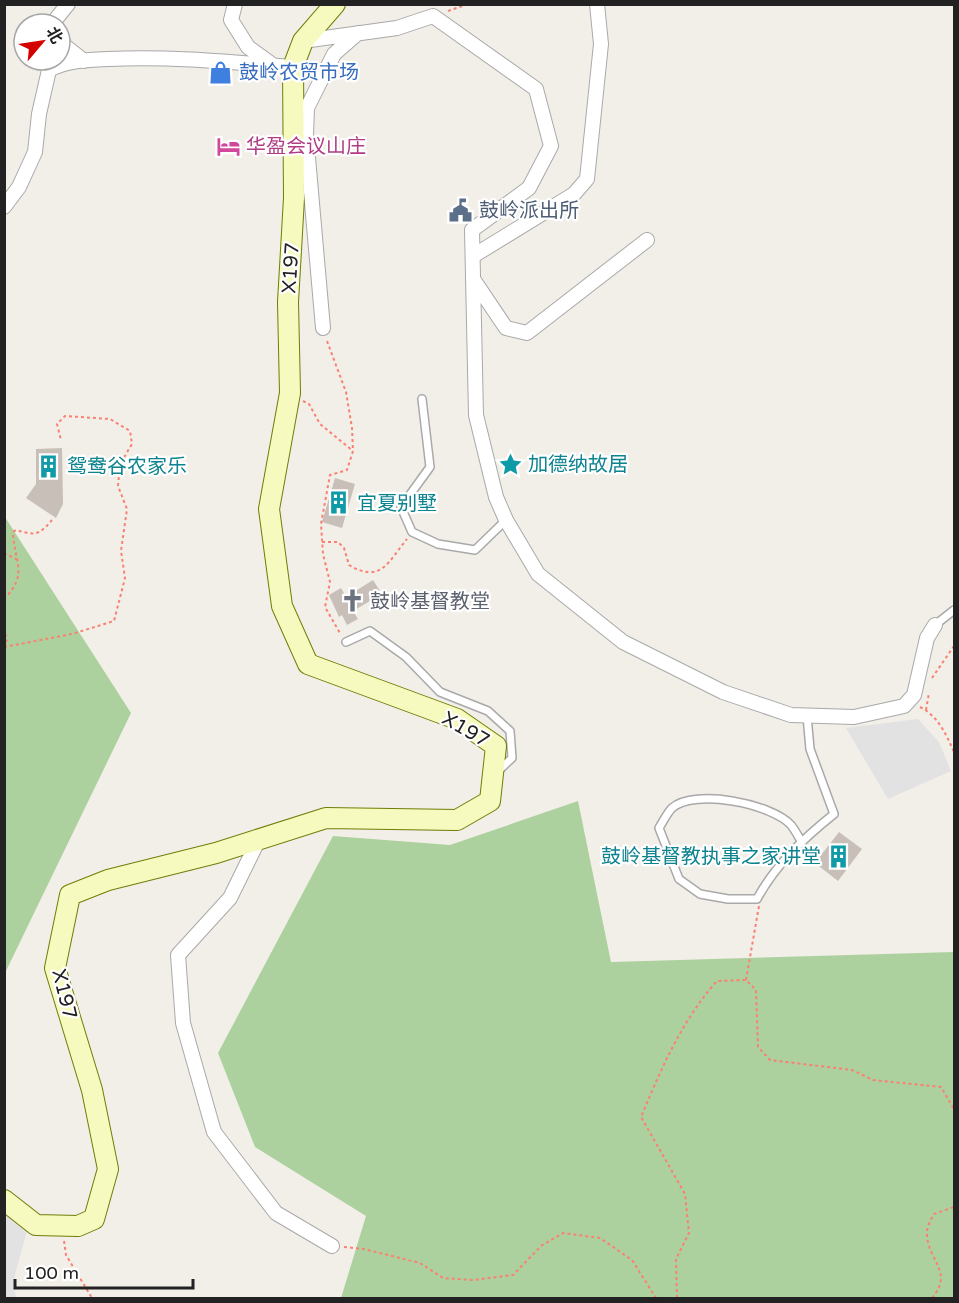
<svg xmlns="http://www.w3.org/2000/svg" width="959" height="1303" font-family="'Varela Round','Noto Sans SC',sans-serif">
	<style>
		.forest { fill: #add19e }
		.parking { fill: #e2e2e2 }
		.building { fill: #c7bfb8 }
		.lines { fill: none; stroke-linecap: round; stroke-linejoin: round }
		.lane-casing { stroke: #a9a9a9; stroke-width: 10 }
		.street-casing { stroke: #a9a9a9; stroke-width: 16 }
		.secondary-casing { stroke: #707d05; stroke-width: 22 }
		.path { stroke: #fa8072; stroke-width: 2; stroke-dasharray: 3 3; stroke-linecap: butt }
		.lane { stroke: #fff; stroke-width: 7 }
		.street { stroke: #fff; stroke-width: 14 }
		.secondary { stroke: #f7fabf; stroke-width: 20 }
		.labels { text-anchor: middle; stroke-width: 4.5; stroke-linejoin: round; paint-order: stroke }
		.shop-label { font-size: 20px; fill: #366cbe; stroke: #fff; text-anchor: start }
		.hotel-label { font-size: 20px; fill: #b23c85; stroke: #fff; text-anchor: start }
		.service-label { font-size: 20px; fill: #4e5e75; stroke: #fff; text-anchor: start }
		.street-label { font-size: 20px; fill: #222; stroke: #fff }
		.culture-label { font-size: 20px; fill: #0d838f; stroke: #fff; text-anchor: start }
		.worship-label { font-size: 20px; fill: #5b616d; stroke: #fff; text-anchor: start }
	</style>
	<rect width="100%" height="100%" fill="#f2efe9"/>
	<path class="forest" d="M5 517 131 713 5 973Z
		M578 801 611 962 954 952V1298H341L366 1216 255 1147 218 1053 333 836 450 845Z"/>
	<path class="parking" d="M918 719 939 742 951 771 888 799 846 728Z
		M4 1211 27 1231 13 1282 16 1298H5Z"/>
	<path class="building" d="M62 448 63 504 56 518 26 498 36 484V449Z
		M335 478 355 484 342 528 322 522Z
		M373 580 382 594 353 611 358 619 347 625 342 615 339 617 329 595 341 588 346 597Z
		M839 832 862 849 838 881 815 863Z"/>
	<g class="lines">
		<defs>
			<path id="lane" d="M422 399 430 467 401 507 412 532 438 544 475 550 506 520
				M935 625 954 610
				M346 642 370 631 406 657 440 692 488 711 510 731 512 758 497 772
				M801 841C798 836 795 830 791 825 772 804 695 788 672 808 667 813 663 822 659 828L679 879 700 894 728 899H757C776 864 804 838 834 814L810 749 807 716"/>
			<path id="street" d="M235 4 231 20 248 47 274 66
				M52 24 68 4
				M303 41 397 28 433 16 536 89 551 146 529 188 472 230 476 415 496 497 506 520 538 574 623 642 723 692 791 715 854 717 904 706 914 695 927 638 935 625
				M60 42 84 61
				M4 207 19 187 35 152 39 114 49 70C67 60 88 60 108 59 170 56 231 62 293 67
				M473 256 574 194 587 179 601 44 597 4
				M473 279 506 328 527 333 647 240
				M323 328 306 135 307 108 334 54 358 33
				M259 839 230 898 178 955 183 1023 214 1132 276 1213 332 1246"/>
			<path id="secondary" d="M4 1200 36 1225 78 1226 94 1219 108 1169 92 1090 55 968 70 895 108 880 216 853 326 818 457 820 490 801 496 746 457 719 308 664 282 606 269 509 290 393 288 302 294 198 293 67 303 41 335 4"/>
		</defs>
		<use href="#lane" class="lane-casing"/>
		<use href="#street" class="street-casing"/>
		<use href="#secondary" class="secondary-casing"/>
		<path class="path" d="M448 11 468 4
			M327 341 346 392 352 428 353 451 347 470 330 475 321 524 323 554 330 582 325 607 341 635
			M303 401 309 404 320 424 353 451
			M322 542H338L344 548 349 565C381 584 388 562 407 539
			M4 553 18 560
			M4 599C29 574 14 562 13 532L16 530C36 536 39 535 52 520
			M4 628 7 640 4 644
			M4 647 72 634 114 621 125 578 121 551 127 509 118 486 120 464 132 444 130 431 110 419 65 416 57 424 61 440
			M932 678 954 646
			M920 707C938 716 946 734 954 752
			M926 710 929 693
			M746 980 759 906
			M64 1241 66 1255 92 1298
			M344 1247 364 1249 420 1263 443 1278 473 1280 513 1275 541 1246 563 1233 600 1238 632 1260 656 1298
			M677 1298 676 1259 689 1233 685 1194 641 1117C661 1069 682 1020 717 981L746 980 756 990 758 1047 770 1060 852 1070 873 1080 941 1087 954 1109
			M932 1298C955 1271 926 1260 927 1232 927 1226 931 1220 934 1214L954 1207"/>
		<use href="#lane" class="lane"/>
		<use href="#street" class="street"/>
		<use href="#secondary" class="secondary"/>
	</g>
	<defs>
		<symbol id="shop-bare" viewBox="-9 -9 18 18"><path d="M-5-2.5h2.3a2.7 3.5 0 0 1 5.4 0H5L5.5 6h-11ZM-1.5-2.5h3a1.5 2.3 0 0 0-3 0Z" fill="#3f7fe0" stroke="#fff" stroke-width="2.5" paint-order="stroke"/></symbol>
		<symbol id="hotel-bare" viewBox="-9 -9 18 18"><path d="M-6-4.5h1.5V1H6V5H4.5V3h-9V5H-6ZM-4 0a1.8 1.8 0 1 1 3.6 0ZM.5 0V-2.5h3Q6-2.5 6 0Z" fill="#d1479c" stroke="#fff" stroke-width="2.5" paint-order="stroke"/></symbol>
		<symbol id="civic-bare" viewBox="-9 -9 18 18"><path d="M-.6-6.5H3V-4.5H.6V-3L4-1V1h2V6H-6V1h2V-1L-.6-3ZM-1.2 2.5V6h2.4V2.5Z" fill="#5c6f8a" stroke="#fff" stroke-width="2.5" paint-order="stroke"/></symbol>
		<symbol id="sight-bare" viewBox="-9 -9 18 18"><path d="M0-6L1.8-2.2L6-1.7L2.9 1.2L3.7 5.4L0 3.3L-3.7 5.4L-2.9 1.2L-6-1.7L-1.8-2.2Z" fill="#0f9aa8" stroke="#fff" stroke-width="2.5" paint-order="stroke"/></symbol>
		<symbol id="building-bare" viewBox="-9 -9 18 18"><path d="M-4-6H4V6H1V3H-1V6H-4ZM-2.5-4.3h1.7v1.8h-1.7ZM.8-4.3h1.7v1.8H.8ZM-2.5-1h1.7V.8h-1.7ZM.8-1h1.7V.8H.8Z" fill="#0f9aa8" stroke="#fff" stroke-width="2.5" paint-order="stroke"/></symbol>
		<symbol id="church-bare" viewBox="-9 -9 18 18"><path d="M-1.2-6h2.4v3.5h3.3v2.4h-3.3V6h-2.4V-.1h-3.3v-2.4h3.3Z" fill="#6b7280" stroke="#fff" stroke-width="2.5" paint-order="stroke"/></symbol>
	</defs>
	<g fill-rule="evenodd">
		<use href="#shop-bare" x="204" y="56" width="33" height="33"/>
		<use href="#hotel-bare" x="212" y="130" width="33" height="33"/>
		<use href="#civic-bare" x="444" y="194" width="33" height="33"/>
		<use href="#sight-bare" x="494" y="448" width="33" height="33"/>
		<use href="#building-bare" x="32" y="450" width="33" height="33"/>
		<use href="#building-bare" x="322" y="486" width="33" height="33"/>
		<use href="#church-bare" x="336" y="584" width="33" height="33"/>
		<use href="#building-bare" x="822" y="840" width="33" height="33"/>
	</g>
	<g class="labels">
		<g class="shop-label">
			<text x="239" y="79">鼓岭农贸市场</text>
		</g>
		<g class="hotel-label">
			<text x="246" y="153">华盈会议山庄</text>
		</g>
		<g class="service-label">
			<text x="479" y="217">鼓岭派出所</text>
		</g>
		<g class="street-label">
			<text transform="translate(290 268) rotate(-86)" y="7">X197</text>
			<text transform="translate(466 729) rotate(30)" y="7">X197</text>
			<text transform="translate(65 994) rotate(76)" y="7">X197</text>
		</g>
		<g class="culture-label">
			<text x="528" y="471">加德纳故居</text>
			<text x="67" y="473">鸳鸯谷农家乐</text>
			<text x="357" y="510">宜夏别墅</text>
			<text x="821" y="863" text-anchor="end">鼓岭基督教执事之家讲堂</text>
		</g>
		<g class="worship-label">
			<text x="370" y="608">鼓岭基督教堂</text>
		</g>
	</g>
	<rect width="959" height="1303" fill="none" stroke="#222222" stroke-width="12"/>
	<g transform="translate(42 42) rotate(61)"><circle r="28" fill="#ffffff" stroke="#a7a7a7" stroke-width="1.5"/>
	<path d="M0-4.5L10 22L0 15L-10 22Z" fill="#d40000"/>
	<text y="-9" font-size="16" font-weight="bold" text-anchor="middle" fill="#222222">北</text>
	</g>
	<path d="M15 1279v9h178v-9" fill="none" stroke="#222222" stroke-width="3"/>
	<text x="24" y="1279" font-size="18" fill="#222222" stroke="#ffffff" stroke-width="4.5" paint-order="stroke">100 m</text>
</svg>
